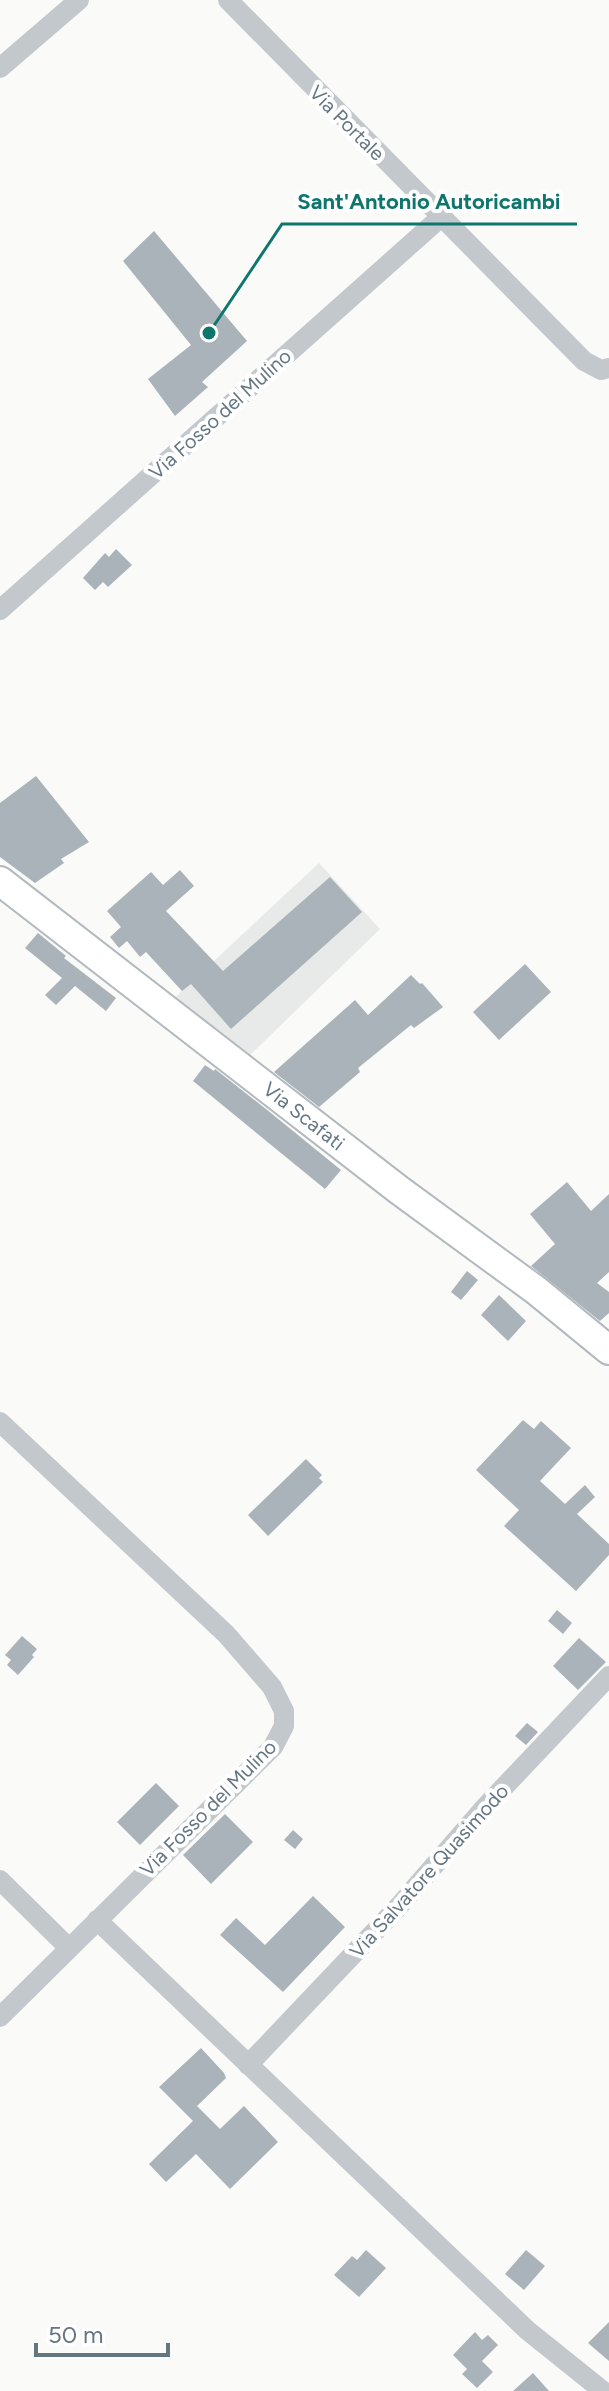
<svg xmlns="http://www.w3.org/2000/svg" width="609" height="2391" font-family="Figtree,sans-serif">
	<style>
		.built { fill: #e8e9e9 }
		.building { fill: #aab3b9 }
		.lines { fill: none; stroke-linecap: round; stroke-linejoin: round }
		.secondary-casing { stroke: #b3babf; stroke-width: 32 }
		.street { stroke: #c3c8cc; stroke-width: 20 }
		.secondary { stroke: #fff; stroke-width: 28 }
		.labels { text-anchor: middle; stroke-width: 8; stroke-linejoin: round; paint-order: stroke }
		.street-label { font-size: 20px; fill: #657683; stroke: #fff }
		.leader { fill: none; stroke: #0f766e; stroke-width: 3 }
		.callout-dot { fill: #0f766e; stroke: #fff; stroke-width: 3 }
		.callout-label { font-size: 22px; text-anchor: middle; font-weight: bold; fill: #0f766e; stroke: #fff; stroke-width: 8; stroke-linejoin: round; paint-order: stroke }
	</style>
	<rect width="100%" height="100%" fill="#fafaf8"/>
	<path class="built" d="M319 863 380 929 247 1058 171 1001Z"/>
	<path class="building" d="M154 231 247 341 202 382 208 387 175 416 148 379 191 345 123 261Z
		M116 549 132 565 108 587 103 582 95 590 83 578 105 553 109 557Z
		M36 776 89 842 61 859 64 863 35 883 0 857V803Z
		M180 870 194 886 166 911 223 971 330 877 362 912 231 1029 191 984 182 991 146 952 140 957 127 941 119 948 110 937 121 927 107 911 151 872 163 885Z
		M38 933 66 956 64 958 116 998 106 1011 75 986 56 1005 45 995 62 978 25 948Z
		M525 964 551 992 499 1040 473 1012Z
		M411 975 420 984 422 983 443 1007 414 1028 411 1025 358 1068 360 1072 319 1107 274 1072 355 1000 368 1015Z
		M205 1065 214 1071 215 1069 266 1109 341 1170 325 1189 193 1081Z
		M567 1182 591 1211 609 1194V1272L597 1283 609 1292V1313L600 1321 531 1266 555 1244 530 1214Z
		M467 1271 478 1280 461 1300 451 1292Z
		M499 1295 526 1321 508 1341 481 1315Z
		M523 1420 534 1429 541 1421 571 1448 540 1481 565 1504 585 1485 595 1497 577 1514 609 1544V1555L576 1591 504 1526 519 1510 476 1470Z
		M306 1459 322 1475 319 1478 323 1482 268 1536 248 1515Z
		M557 1610 572 1623 563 1634 548 1621Z
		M22 1636 37 1649 32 1655 34 1657 18 1675 7 1665 11 1660 5 1655Z
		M579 1638 606 1662 578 1690 553 1666Z
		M527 1723 538 1732 526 1745 515 1736Z
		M156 1783 179 1806 140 1845 117 1822Z
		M225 1814 253 1842 211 1884 183 1855Z
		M293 1830 303 1839 295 1849 284 1840Z
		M313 1896 345 1927 283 1992 220 1935 236 1918 265 1945Z
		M201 2048 224 2073 226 2078 197 2106 220 2129 244 2106 278 2142 230 2189 196 2154 166 2182 149 2164 193 2121 159 2087Z
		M366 2250 386 2268 359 2297 334 2275 352 2256 357 2260Z
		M526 2250 545 2266 524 2290 505 2274Z
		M609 2322V2361L588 2343Z
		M475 2332 482 2340 488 2335 498 2345 482 2361 493 2372 477 2388 462 2374 467 2369 453 2355Z
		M533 2373 549 2391H513Z"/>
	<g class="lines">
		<defs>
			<path id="secondary" d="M0 881 399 1190 537 1291 609 1350"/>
		</defs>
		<use href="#secondary" class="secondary-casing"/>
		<path class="street" d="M228 0 584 361 601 370 609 368
			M0 68 79 0
			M0 610 440 218
			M0 1422 226 1634 272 1687 284 1711V1726L273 1747 0 2017
			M0 1880 69 1948
			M97 1920 527 2330 603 2391
			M248 2065 399 1906 485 1807 609 1676"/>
		<use href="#secondary" class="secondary"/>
	</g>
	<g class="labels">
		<g class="street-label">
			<text transform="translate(347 123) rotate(45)" y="7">Via Portale</text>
			<text transform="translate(220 414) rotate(-42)" y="7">Via Fosso del Mulino</text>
			<text transform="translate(304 1116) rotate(38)" y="7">Via Scafati</text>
			<text transform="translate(208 1808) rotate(-45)" y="7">Via Fosso del Mulino</text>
			<text transform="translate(429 1871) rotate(-48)" y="7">Via Salvatore Quasimodo</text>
		</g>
	</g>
	<path class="leader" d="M209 333L282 224H577"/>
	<circle class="callout-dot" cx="209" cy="333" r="8"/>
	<g class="callout-label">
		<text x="429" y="209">Sant'Antonio Autoricambi</text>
	</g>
	<path d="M36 2343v12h132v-12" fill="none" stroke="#657683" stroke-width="4"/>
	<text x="48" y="2343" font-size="24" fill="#657683" stroke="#ffffff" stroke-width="6" paint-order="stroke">50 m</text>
</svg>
